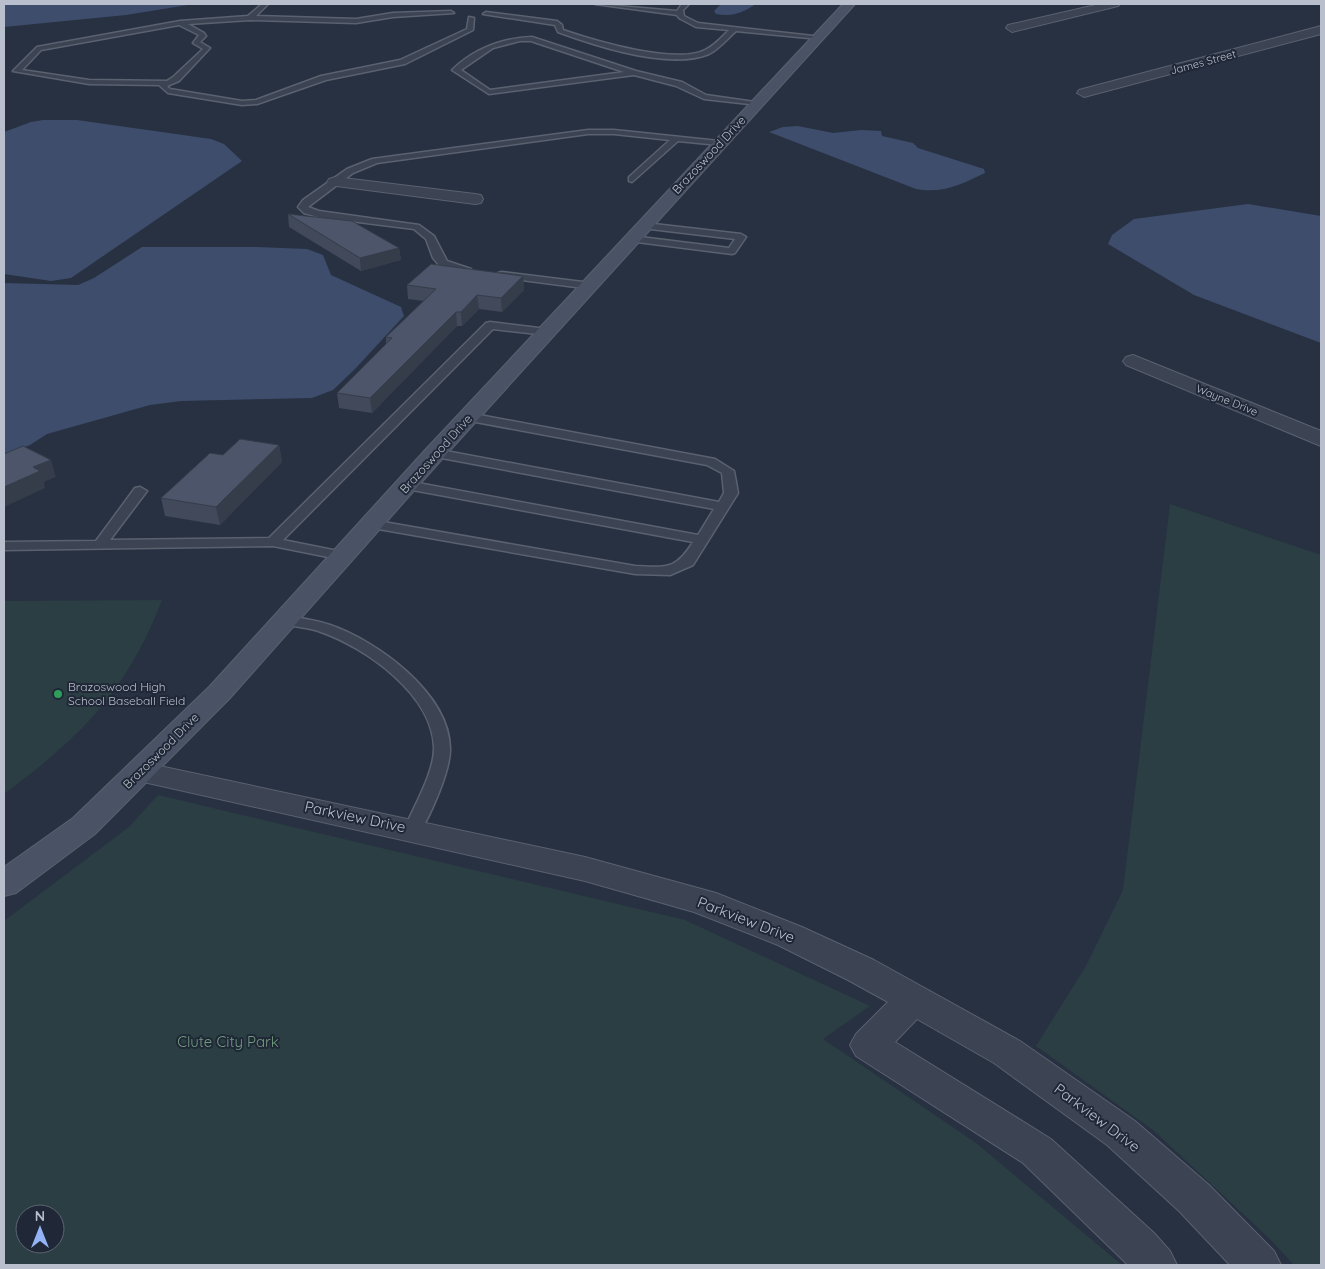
<svg xmlns="http://www.w3.org/2000/svg" width="1325" height="1269" font-family="Quicksand,sans-serif">
	<style>
		.green { fill: #2a3e43; fill-rule: evenodd }
		.water { fill: #3e4d6b }
		.lines { fill: none; stroke-linecap: round; stroke-linejoin: round }
		.lane-casing { stroke: #5a616f; stroke-width: 3 }
		.street-casing { stroke: #5a616f; stroke-width: 2 }
		.secondary-casing { stroke: #5a616f; stroke-width: 2 }
		.lane { fill: #3c4352; fill-rule: evenodd }
		.street { fill: #3c4352; fill-rule: evenodd }
		.secondary { fill: #4a5265; fill-rule: evenodd }
		.wall { fill: #41495a }
		.shaded-wall { fill: #353c4a }
		.building { fill: #4c5569; stroke: #353c4a }
		.leisure-dot { fill: #2e9e5b; stroke: #202837; stroke-width: 2 }
		.labels { text-anchor: middle; stroke-width: 4; stroke-linejoin: round; paint-order: stroke }
		.far-street-label { font-size: 11px; fill: #b9bfcc; stroke: #202837 }
		.street-label { font-size: 12px; fill: #b9bfcc; stroke: #202837 }
		.poi-label { font-size: 12px; fill: #b9bfcc; stroke: #202837; text-anchor: start }
		.near-street-label { font-size: 15px; fill: #b9bfcc; stroke: #202837 }
		.near-park-label { font-size: 15px; fill: #719c7e; stroke: #202837 }
	</style>
	<rect width="100%" height="100%" fill="#283142"/>
	<path class="green" d="M1170 504 1321 555V1265H1294L1269 1238 1153 1130 1036 1046 1086 966 1123 890Z
		M162 600C127 691 81 737 4 794V601Z
		M158 795 685 920 870 1006 823 1039 976 1143 1122 1265H4V921L129 827ZM25 1214H55V1244H25Z"/>
	<path class="water" d="M4 4H194L126 15 4 27Z
		M721 4H756C742 13 733 17 716 14L714 11Z
		M43 120H77L211 139 224 144 242 161 71 278 51 281 4 274V132L31 122Z
		M798 126 833 133 861 130 881 131 882 136 913 143 918 148 984 169 985 173C962 184 943 194 916 189L769 132 783 127Z
		M1248 204 1321 216V343L1194 295 1108 244 1112 235 1134 219Z
		M142 247H256L307 249 323 255 331 275 401 307 404 316 355 369 333 390 312 398 181 401 150 405 47 434 30 445 4 455V283L78 285 94 278Z"/>
	<g class="lines">
		<defs>
			<path id="lane" d="M262 4H268L256 16 356 19 393 13 451 11 454 13 393 17 356 23 250 20 188 24 204 33 206 36 200 42 210 48 179 81 167 86 170 89 242 101 256 100 321 76 400 60 467 29 469 17 474 18 473 30 405 64 326 80 257 104 242 105 168 93 159 85 89 84 13 71 37 47 180 21 248 16ZM179 25 199 35 193 43 203 49 173 77 167 81 89 80 22 70 41 50Z
				M595 4 677 11 682 4H689L683 10 684 16 698 23 822 37 819 39 736 31C728 38 719 49 709 54 670 70 596 46 558 32L555 25 483 14 486 12 557 21 562 25 563 30C595 41 675 65 705 50 714 46 722 37 729 30L696 27 679 18 677 15Z
				M532 37 636 71 682 82 706 95 762 103 758 105 704 99 676 86 634 75 489 94 452 70C474 49 502 38 532 37ZM520 41H531L624 72 490 90 461 70 493 48Z
				M588 130H614L719 141 723 143 719 145 678 141 632 182 629 181V177L670 140 614 134H588L377 163 353 173 308 207 319 211 419 225 434 236 447 261 471 269 472 271 467 274 440 266 433 258 426 239 414 229 318 217 304 213 298 207 303 200 347 169 372 159Z
				M645 223 741 234 746 237 735 253 732 254 629 241 627 239 632 236 729 248 735 239 642 228V224Z
				M502 272 591 283 596 286 591 289 498 277V273Z
				M490 322 547 329 552 332 547 335 493 329 283 540 348 553 350 556 348 559 343 560 273 546 4 550V542L96 541 135 488 140 487 147 491 110 540 269 538 486 323Z
				M469 413 715 459 734 471 738 493 693 565 670 575 635 574 367 527 365 524 367 521 372 520 635 566C666 567 675 571 693 542L407 489 401 485 407 481 698 535 714 509 431 456 429 453 435 449 719 502 724 493 722 473 707 465 465 420 463 417Z
				M285 616C300 618 316 620 330 625 377 641 449 693 450 748 451 770 430 816 419 834L413 836 407 834 404 830C413 808 435 771 434 747 432 694 366 648 321 632 308 627 293 627 280 623L278 620 280 617Z"/>
			<path id="street" d="M1100 4H1120L1118 6 1012 32 1006 28 1008 25Z
				M1321 26V34L1084 97 1077 93 1079 90Z
				M335 177 475 194 481 195 483 199 481 203 475 204 329 185 327 182 329 179Z
				M1133 355 1321 431V446L1126 365 1123 361 1126 357Z
				M141 762 585 857 716 893 802 927 874 960 1020 1041 1135 1121 1209 1185 1274 1251 1281 1265H1230L1179 1211 1107 1145 994 1063 917 1019 895 1042 1051 1139 1154 1233 1170 1251 1177 1265H1128L1023 1163 856 1056 850 1045 856 1034 888 1002 848 980 778 945 694 912 585 881 130 779 126 772 130 765Z"/>
			<path id="secondary" d="M843 4H855L443 458 230 698 95 834 16 893 4 896V867L73 818 210 686 427 448Z"/>
		</defs>
		<use href="#lane" class="lane-casing"/>
		<use href="#street" class="street-casing"/>
		<use href="#secondary" class="secondary-casing"/>
		<use href="#lane" class="lane"/>
		<use href="#street" class="street"/>
		<use href="#secondary" class="secondary"/>
	</g>
	<path class="wall" d="M288 214 399 248 401 260 361 271 289 227Z
		M523 276 524 290 502 312 479 309 462 326H457L372 413 339 408 337 393 386 344V337L424 301 408 299 407 285Z
		M279 445 282 462 220 525 165 516 161 498 223 455Z"/>
	<path class="shaded-wall" d="M399 248 401 260 361 271 360 258Z
		M523 276 524 290 502 312 501 298Z
		M477 295 479 309 462 326 461 312Z
		M456 312 457 326 372 413 370 398Z
		M279 445 282 462 220 525 216 507Z
		M51 460 56 477 44 482 45 488 4 507V487L33 467Z"/>
	<path class="building" d="M288 214 352 221 399 248 360 258Z
		M431 264 523 276 501 298 477 295 461 312H456L370 398 337 393 392 338 386 337 436 289 407 285Z
		M240 439 279 445 216 507 161 498 210 453 223 455Z
		M23 446 51 460 33 467 40 471 4 487V454Z"/>
	<circle class="leisure-dot" cx="58" cy="694" r="5"/>
	<g class="labels">
		<g class="far-street-label">
			<text transform="translate(1203 62) rotate(-15)" y="4">James Street</text>
			<text transform="translate(1227 400) rotate(22)" y="4">Wayne Drive</text>
		</g>
		<g class="street-label">
			<text transform="translate(709 155) rotate(-47)" y="4">Brazoswood Drive</text>
			<text transform="translate(436 454) rotate(-48)" y="4">Brazoswood Drive</text>
			<text transform="translate(161 751) rotate(-45)" y="4">Brazoswood Drive</text>
		</g>
		<g class="poi-label">
			<text x="68" y="691">Brazoswood High<tspan x="68" dy="14">School Baseball Field</tspan></text>
		</g>
		<g class="near-street-label">
			<text transform="translate(355 817) rotate(12)" y="5">Parkview Drive</text>
			<text transform="translate(746 920) rotate(21)" y="5">Parkview Drive</text>
			<text transform="translate(1097 1118) rotate(37)" y="5">Parkview Drive</text>
		</g>
		<g class="near-park-label">
			<text x="228" y="1047">Clute City Park</text>
		</g>
	</g>
	<rect width="1325" height="1269" fill="none" stroke="#b9bfcc" stroke-width="10"/>
	<g transform="translate(40 1229)"><circle r="24" fill="#202837" stroke="#5d6473"/>
	<path d="M0-4L9 19L0 12L-9 19Z" fill="#94b2f6"/>
	<text y="-8" font-size="14" font-weight="bold" text-anchor="middle" fill="#b9bfcc">N</text>
	</g>
</svg>
